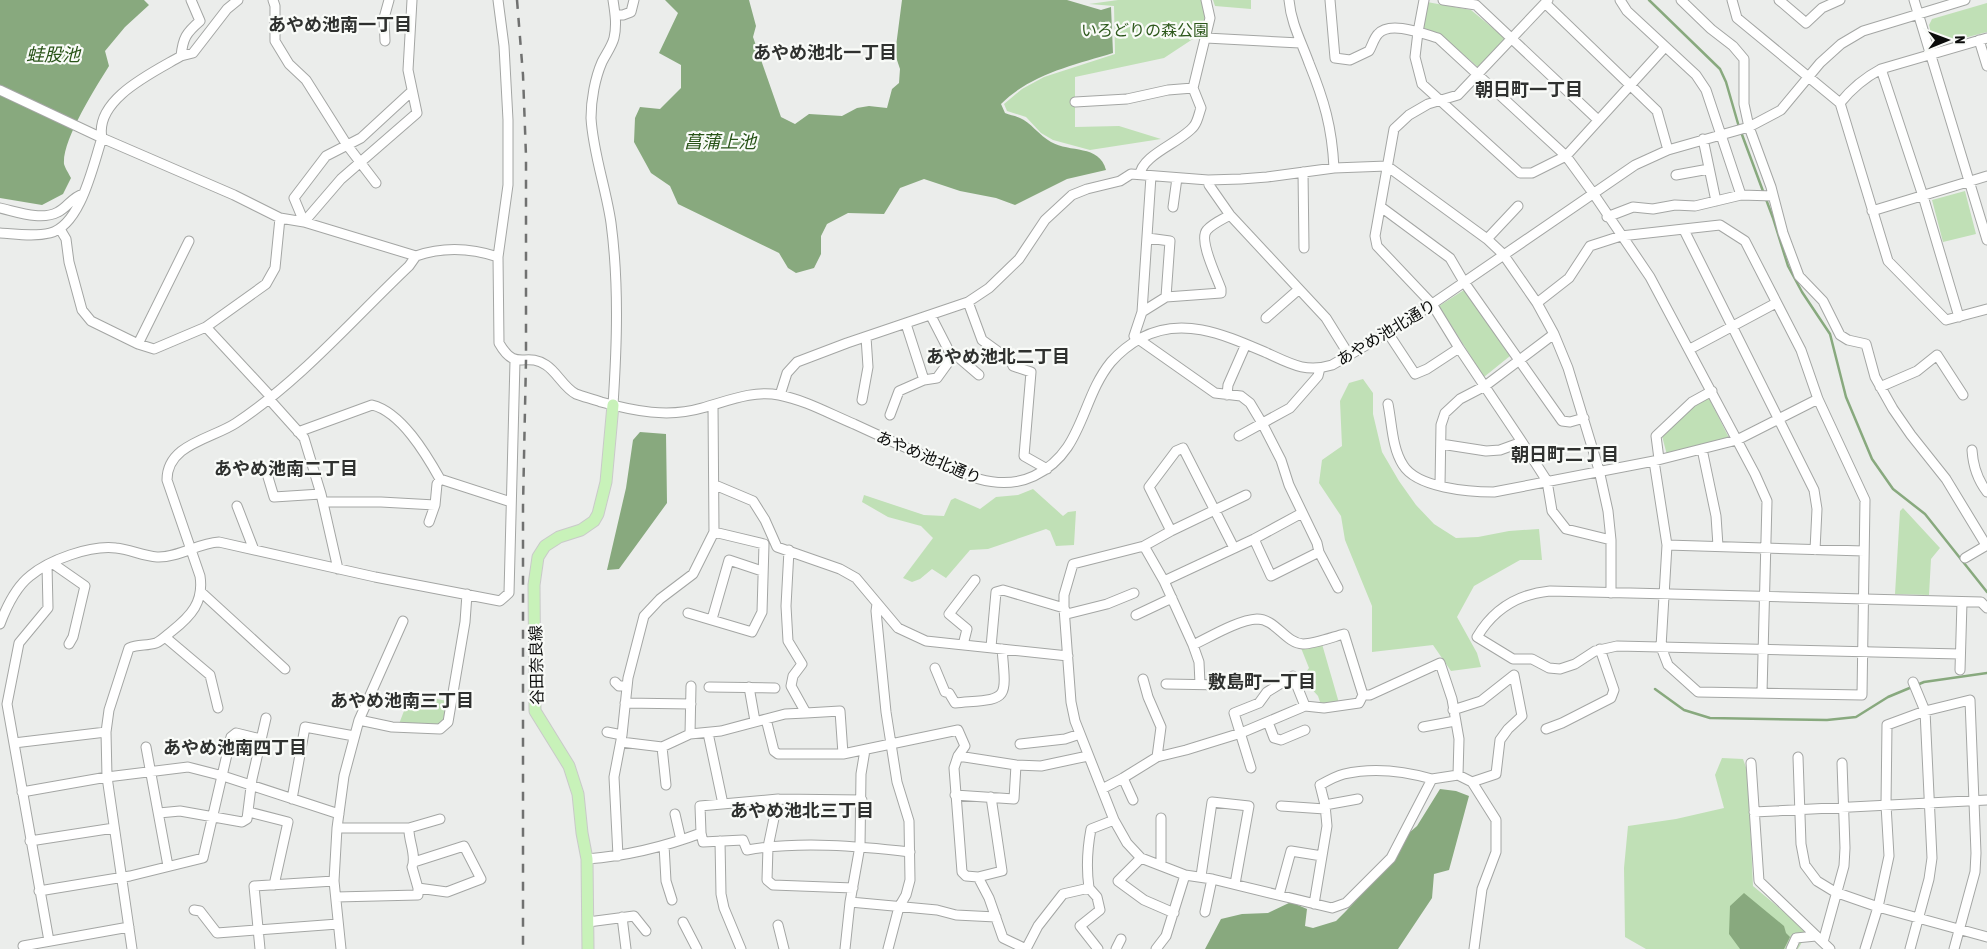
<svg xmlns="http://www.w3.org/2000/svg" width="1987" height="949" font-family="'Asap Condensed','Noto Sans JP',sans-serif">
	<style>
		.green { fill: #c0e0b6 }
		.water { fill: #88a97e }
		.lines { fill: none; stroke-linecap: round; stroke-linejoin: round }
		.stream { stroke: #88a97e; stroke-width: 2.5 }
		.minor-casing { stroke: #a4a6a4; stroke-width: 11 }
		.major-casing { stroke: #c9cac9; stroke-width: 13 }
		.minor { stroke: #fff; stroke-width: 9 }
		.major { stroke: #c8f2b9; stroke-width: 11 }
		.rail { stroke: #707170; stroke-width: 2.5; stroke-dasharray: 9 9; stroke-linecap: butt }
		.labels { text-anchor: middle; stroke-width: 4.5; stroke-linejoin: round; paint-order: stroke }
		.park-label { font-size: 16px; fill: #2d581c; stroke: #f9fbf8 }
		.street-label { font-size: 16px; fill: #0b0c0b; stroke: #f9fbf8 }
		.neighbourhood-label { font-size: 18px; font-weight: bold; fill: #2f312f; stroke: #f9fbf8 }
		.water-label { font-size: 18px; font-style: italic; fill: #285317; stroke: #f9fbf8 }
	</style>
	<rect width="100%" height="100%" fill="#ebedeb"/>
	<path class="green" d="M1118 0H1203L1207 12 1205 31 1164 58 1075 77V127L1119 126 1161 139 1090 150 1053 140 1041 133 1026 117 1007 111 1004 104 1022 89 1044 77 1115 54 1114 6 1089 4Z
		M1213 0H1251V9L1215 6Z
		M1427 2 1471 10 1506 39 1479 68 1441 35 1422 28Z
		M1987 3V32L1934 46 1929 25 1932 19Z
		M1965 191 1976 234 1943 242 1932 200Z
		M1464 290 1510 356 1484 377 1439 306Z
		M1363 379 1373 393V414L1382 452 1399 481 1416 505 1434 524 1456 538 1478 537 1509 531 1539 529 1542 560H1520L1474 586 1457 617 1477 653 1481 667 1451 671 1433 645 1372 652V606L1345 540 1341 516 1319 483 1322 460 1342 446 1340 401 1349 383Z
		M1709 398 1729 438 1667 455 1662 436 1694 403Z
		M1033 489 1063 516 1068 512 1076 511 1074 545 1056 546 1050 531 1046 529 988 549 970 550 946 578 932 569 920 579 912 582 903 578 933 538 921 526 888 517 862 502 864 495 924 515 944 516 951 500 955 498 980 509 996 497 1018 495Z
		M1903 508 1940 548 1931 559 1929 595 1895 594 1900 511Z
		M1322 644 1339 703 1321 705 1318 696 1309 686 1306 672 1309 668 1301 648Z
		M423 696 447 701 443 721 439 725 399 724 407 703 417 708Z
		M1722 758 1743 759 1748 773 1753 886 1808 932 1798 949H1646L1625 937 1624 868 1628 826 1676 819 1724 808 1715 775Z"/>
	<path class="water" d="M0 0H144L149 5 125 27 105 51 109 66C96 87 62 140 64 164 65 168 69 174 71 178L63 194 42 205 0 198Z
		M665 0H749L756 26 753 37 781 117 795 124 809 114 842 116 857 108 869 106 887 108 892 89 899 83 900 69 895 54 902 0H1067L1101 10 1111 7 1113 53C1074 65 1031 74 1001 104L1005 113C1010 115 1016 116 1020 118 1029 121 1040 136 1051 142 1070 153 1099 144 1106 170L1067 179 1015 205 996 198 960 191 924 179 900 188 884 214 848 213 827 224 821 236V254L814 268 796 273 788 268 779 253 678 204 670 186 651 173 634 142 635 118 640 107 660 109 681 88V65L659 53 678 13Z
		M640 432 666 434 667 503 619 569 607 570 626 488 633 440Z
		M1440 789 1456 791 1469 796 1449 870 1434 874 1432 898 1398 949H1205L1221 919 1242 914 1268 913 1291 902 1307 909 1305 926 1313 928 1336 921 1346 911 1390 864 1409 833 1417 826Z
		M1744 893 1784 926 1786 933 1790 937 1784 949H1740L1729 934 1730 906Z"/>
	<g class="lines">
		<path class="stream" d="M1649 0 1720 69 1726 82 1739 127
			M1741 132 1773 218 1788 266 1802 292 1830 334 1846 397 1872 459 1893 489 1925 514 1987 592
			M1655 689 1684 710 1710 718 1827 720 1856 717 1888 697 1924 682 1987 673"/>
		<defs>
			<path id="minor" d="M273 0 275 6V41L289 64 306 80 347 145 376 183
				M412 0 408 70 417 113 341 179 304 222 294 198 326 156 361 138 412 91
				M498 0 504 46 508 120V185L498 257 499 343C516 373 525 351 546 365 557 372 564 388 576 394 584 397 593 399 601 402 634 411 668 418 702 408 728 401 752 390 779 395 805 400 830 414 854 424 895 443 937 462 979 479 997 484 1017 484 1034 476 1084 452 1080 400 1111 362 1119 353 1130 344 1141 338 1183 315 1227 336 1267 353 1291 364 1306 373 1332 365L1406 322 1635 165 1668 150 1749 127 1781 110 1820 63 1841 44 1863 31 1965 0
				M1289 0C1291 23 1301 41 1309 63 1324 100 1332 127 1334 168
				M1330 0 1335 58 1350 60 1369 51C1372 46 1374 38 1378 34 1390 20 1424 34 1438 38L1566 156 1593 193 1650 277 1755 474 1767 501 1762 693
				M1424 0 1418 32 1415 57 1422 84 1520 173H1532L1566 156 1665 47
				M1443 0 1476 5 1598 120
				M1548 0 1458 95 1428 104 1409 115 1394 129 1375 236 1377 246 1432 304 1459 348 1522 442 1547 481 1552 511 1566 529 1611 540
				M1620 0 1627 11 1696 75 1706 90 1741 195
				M1681 0 1711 29 1733 46 1744 59V104L1749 127 1771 187 1783 233 1799 276 1823 301 1840 335 1848 340 1866 344 1875 377 1893 409 1911 435 1946 479 1986 545
				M1732 0 1737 18 1840 103 1888 261 1946 320 1987 309
				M1779 0 1806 23 1822 8 1840 0
				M1914 0 1987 240
				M1545 3 1657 111 1668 150
				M615 15H623L631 12 634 0
				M1206 38 1300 43
				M1979 40 1987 66
				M385 41 384 18 389 0
				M181 56 193 53 227 9 238 0
				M1881 69 1923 196 1959 317
				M0 90 102 138
				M1075 102 1127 99 1168 90 1193 88
				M1840 103C1852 88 1864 78 1881 69L1987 38
				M102 138C94 99 154 72 181 56 183 38 186 33 200 21L191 0
				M1703 139 1716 201
				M1303 172 1304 248
				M1140 175C1141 155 1182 142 1194 126 1198 121 1199 113 1201 108L1193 88 1210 18 1206 0
				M1676 175 1709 169
				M1208 180 1209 185 1230 215 1326 318 1349 355
				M1173 207 1177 178
				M1381 207 1450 258 1464 282 1562 421 1570 422 1584 418
				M0 208C18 212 41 221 58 212 68 207 72 197 83 194
				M1872 211 1987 176
				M1230 215C1223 219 1212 224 1207 230 1198 240 1217 277 1221 289V293L1166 297 1142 312 1134 336 1215 393 1241 396 1250 403 1262 423 1281 460 1289 485 1317 543 1319 552 1338 588
				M1607 217 1633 207 1653 209 1675 205 1695 206 1741 195 1773 196
				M60 229 66 239 69 262 82 310 91 321 138 344 154 349 206 327 266 284 275 268 280 218
				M1684 230 1814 490 1817 509 1815 550
				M0 233C16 234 34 237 50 233 81 225 93 165 102 138L234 195 280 218 304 222 416 256C442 247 471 248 498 257
				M1148 238 1170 241 1166 297
				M1487 239 1518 206
				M968 302 982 340 1011 361 1013 366 1031 372 1024 456 1047 469
				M1537 303 1569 278 1590 246 1621 236 1720 225 1745 241 1801 350 1818 399 1865 500 1862 695 1698 692 1668 665 1661 647 1667 545 1654 461
				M1142 312 1151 176
				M931 316 950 353 958 357 979 375
				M1266 318 1298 290
				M906 324 924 380
				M206 327 271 397
				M1388 333 1415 374 1427 369 1459 348
				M138 344 189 241
				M1690 349 1776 303
				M1880 387 1917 371 1937 355 1963 395
				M780 395 787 373 797 362 847 343 968 302 989 288 1019 259 1045 220 1072 195 1087 189 1120 181 1131 174 1208 180 1241 179 1267 177 1334 168 1387 166 1487 239 1503 254 1537 303 1554 334 1568 368 1599 470 1608 511 1611 540V593
				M1227 395 1228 385 1246 344
				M269 399 304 438 321 494 338 569
				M862 400 868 367 866 337
				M1388 404C1392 424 1392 448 1403 465 1417 488 1469 492 1494 492L1654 461 1737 440 1818 399
				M613 405C617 344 619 284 611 223 606 188 593 153 591 118 591 100 595 78 602 62 606 54 612 46 614 38 617 25 615 13 613 0
				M890 415 899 391 924 380 937 378 950 360V353
				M298 432 372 405C401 412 426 454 440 479L437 484 435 505 429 522
				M1239 436 1290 408 1318 376 1320 368
				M1441 444 1486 451 1500 450 1522 442
				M1702 449 1716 516 1718 546
				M1972 450C1973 466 1977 479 1987 492
				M1659 459 1656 436 1692 402 1712 391
				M268 477 274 497 321 494
				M440 479 511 502
				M715 485 753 501 765 520 777 547 840 569 856 578 898 628 926 641 1068 656
				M1440 485 1441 425 1445 413 1460 399 1485 386 1554 334
				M323 502H381L435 505
				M237 506 254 550
				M1171 531 1144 546 1073 564 1064 595V608L1071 702 1075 721 1114 820 1127 843 1141 858 1185 875 1212 879 1332 908 1346 903 1391 858 1432 779 1458 775 1472 782 1496 820V852L1482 889 1474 949
				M1254 539 1271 576 1319 552
				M1667 545 1864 551
				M1144 546 1164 581 1193 645C1210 637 1238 620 1257 619 1276 619 1285 643 1303 644 1314 644 1333 637 1344 634L1363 695
				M1234 548 1183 448 1176 451 1149 487 1171 531 1246 495
				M1965 558 1987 545
				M52 563 85 586 73 637 69 644
				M47 565 48 608 19 643 7 704 49 941
				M1164 581 1254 539 1302 513
				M201 592 285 669
				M877 604 876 611 886 712 897 782 909 821 910 880 906 895 899 907 888 949
				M688 613 752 632 762 612 764 544 714 532
				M1136 615 1172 598
				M712 619 729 560 762 571
				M0 624C6 608 16 587 30 576 49 560 90 545 116 548 129 549 143 556 157 557 178 558 198 543 219 542L375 577 500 601 509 593 515 361
				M165 637 210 675 218 708
				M963 645 967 629 949 614 975 580
				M1193 645 1199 662 1200 684
				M991 647 996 592 1003 590 1064 608 1067 614 1107 604 1134 593
				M1960 654 1617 646 1595 651 1575 664 1560 669 1549 668 1532 659H1513L1477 637C1493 610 1518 594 1550 591L1981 602 1987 608
				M935 668 945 692 949 693 955 703C1008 698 1007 704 1002 649
				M1960 670 1962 602
				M1143 679 1148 697 1161 727 1157 757
				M615 682 619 686H627
				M1166 684 1222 685 1230 682
				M709 687 775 688
				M749 687 755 721
				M625 703 691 704
				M1453 710 1481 701 1514 675 1522 716 1508 729 1500 740 1496 774 1472 782
				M806 713 840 711 843 754
				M766 719 785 714 806 713 791 686 793 676 802 664 788 641 786 606 789 550
				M359 720 392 727 440 729 448 722 465 622 467 594
				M1268 722 1274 738 1281 740 1305 730
				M1423 727 1455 721
				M1546 729 1562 723 1611 698 1614 690 1600 649
				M607 732 622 735
				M708 733 723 804
				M690 734 691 686
				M621 742 662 747 690 734 721 731 766 719 774 751 778 754H843L958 730 965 746 958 756 954 768 962 872 966 876 978 877 989 898 1003 938 1026 949
				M14 743 106 732
				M1020 744 1065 739 1080 734
				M146 747 168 866
				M662 747 666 785
				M958 756 1016 765 1041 766 1088 756
				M1798 757 1801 844 1805 865 1817 881 1835 892 1878 907 1987 937
				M1751 763 1759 881 1830 949
				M1251 768 1234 713 1259 703 1267 692 1293 676 1305 706
				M1123 778 1133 800
				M1102 789 1123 778 1157 757 1186 750 1241 733 1305 706 1324 708 1359 703 1363 695H1370L1440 663 1452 699 1459 739 1458 775
				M22 792 107 777 188 767 223 776 339 814
				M955 795 1014 799 1016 765
				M292 799 305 727 354 736
				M778 799 768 847 767 880 773 885 853 888
				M1325 805 1358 799
				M1281 806 1325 809
				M249 812 288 822 274 885
				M1754 812 1987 800
				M159 813 180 811 242 822 247 819 252 779 266 718
				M675 814 681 840
				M1161 818V865
				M409 828 440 819
				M701 833 700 806 778 799 862 800
				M30 841 114 828
				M720 841 721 894 724 908 741 949
				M664 845 666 881 672 900
				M618 856 614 777 622 735 628 678 644 616 660 599 693 574 714 532 713 405
				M1141 858 1118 881 1144 900 1174 913
				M587 859C626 856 664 847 701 833L703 842 743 840 747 850C799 841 858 846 910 852
				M414 862 464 846 481 879 447 892 418 888
				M1201 876 1212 802 1249 806 1235 884
				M978 877 1002 871 991 797
				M1089 888 1097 897 1100 910 1080 926 1098 949
				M39 891 130 876 203 858 231 737 236 733 261 739
				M1279 895 1291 851 1322 856
				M336 897 418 895V888L412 867C417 856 408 840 409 828H337
				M850 902 937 910 956 915 996 917
				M1314 904 1327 826 1325 805 1320 785C1327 781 1336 776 1344 774 1374 767 1404 771 1432 779
				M194 910 200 911 217 933 338 924
				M1205 912 1212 879
				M622 917 626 949
				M588 922 634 916 646 931
				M683 922 697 949
				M778 925 784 949
				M1823 942 1844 866 1845 848 1842 763
				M23 946 129 927
				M132 949 107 777 106 732 109 710 129 648C138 644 147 646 156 643 161 641 167 635 172 631 191 616 204 602 200 576L167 480C167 444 212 439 236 423 301 380 353 319 409 266L416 256
				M260 949 254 886 334 881
				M341 949 334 881 337 828 344 776 359 720 403 621
				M845 949 850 902 860 846 861 774 865 750
				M1026 949 1038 926 1063 894 1089 888C1086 867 1087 850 1091 829L1114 820
				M1116 949 1121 939
				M1156 949 1166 936 1185 875
				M1791 949 1796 938 1816 936
				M1865 949 1878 907 1889 856 1886 805 1887 725 1925 711 1970 700 1976 853 1975 872 1954 949
				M1910 949 1929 879 1932 858 1925 711 1913 682"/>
			<path id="major" d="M588 949 587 859 582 833 578 794 569 766 535 711 534 585 538 557 545 546 559 537 581 530 594 521 598 514 606 482 613 405"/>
		</defs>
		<use href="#minor" class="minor-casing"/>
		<use href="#major" class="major-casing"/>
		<use href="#minor" class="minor"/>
		<use href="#major" class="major"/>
		<path class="rail" d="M517 0 523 75 526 156V360L523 506V949"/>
	</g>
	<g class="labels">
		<g class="park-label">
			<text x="1145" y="36">いろどりの森公園</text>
		</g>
		<g class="street-label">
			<text transform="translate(1386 332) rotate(-31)" y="6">あやめ池北通り</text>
			<text transform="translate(929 457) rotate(23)" y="6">あやめ池北通り</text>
			<text transform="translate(536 665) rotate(-91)" y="6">谷田奈良線</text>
		</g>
		<g class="neighbourhood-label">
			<text x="340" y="31">あやめ池南一丁目</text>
			<text x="825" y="59">あやめ池北一丁目</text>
			<text x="1529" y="96">朝日町一丁目</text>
			<text x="998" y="363">あやめ池北二丁目</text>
			<text x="1565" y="461">朝日町二丁目</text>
			<text x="286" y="475">あやめ池南二丁目</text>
			<text x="1262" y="688">敷島町一丁目</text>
			<text x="402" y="707">あやめ池南三丁目</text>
			<text x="235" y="754">あやめ池南四丁目</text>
			<text x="802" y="817">あやめ池北三丁目</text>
		</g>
		<g class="water-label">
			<text x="53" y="61">蛙股池</text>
			<text x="720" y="148">菖蒲上池</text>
		</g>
	</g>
	<g transform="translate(1947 40) rotate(89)" stroke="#f9fbf8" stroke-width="4" paint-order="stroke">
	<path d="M0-4L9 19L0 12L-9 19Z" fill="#0b0c0b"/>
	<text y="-8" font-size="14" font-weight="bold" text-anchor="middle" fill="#0b0c0b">N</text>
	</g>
</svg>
